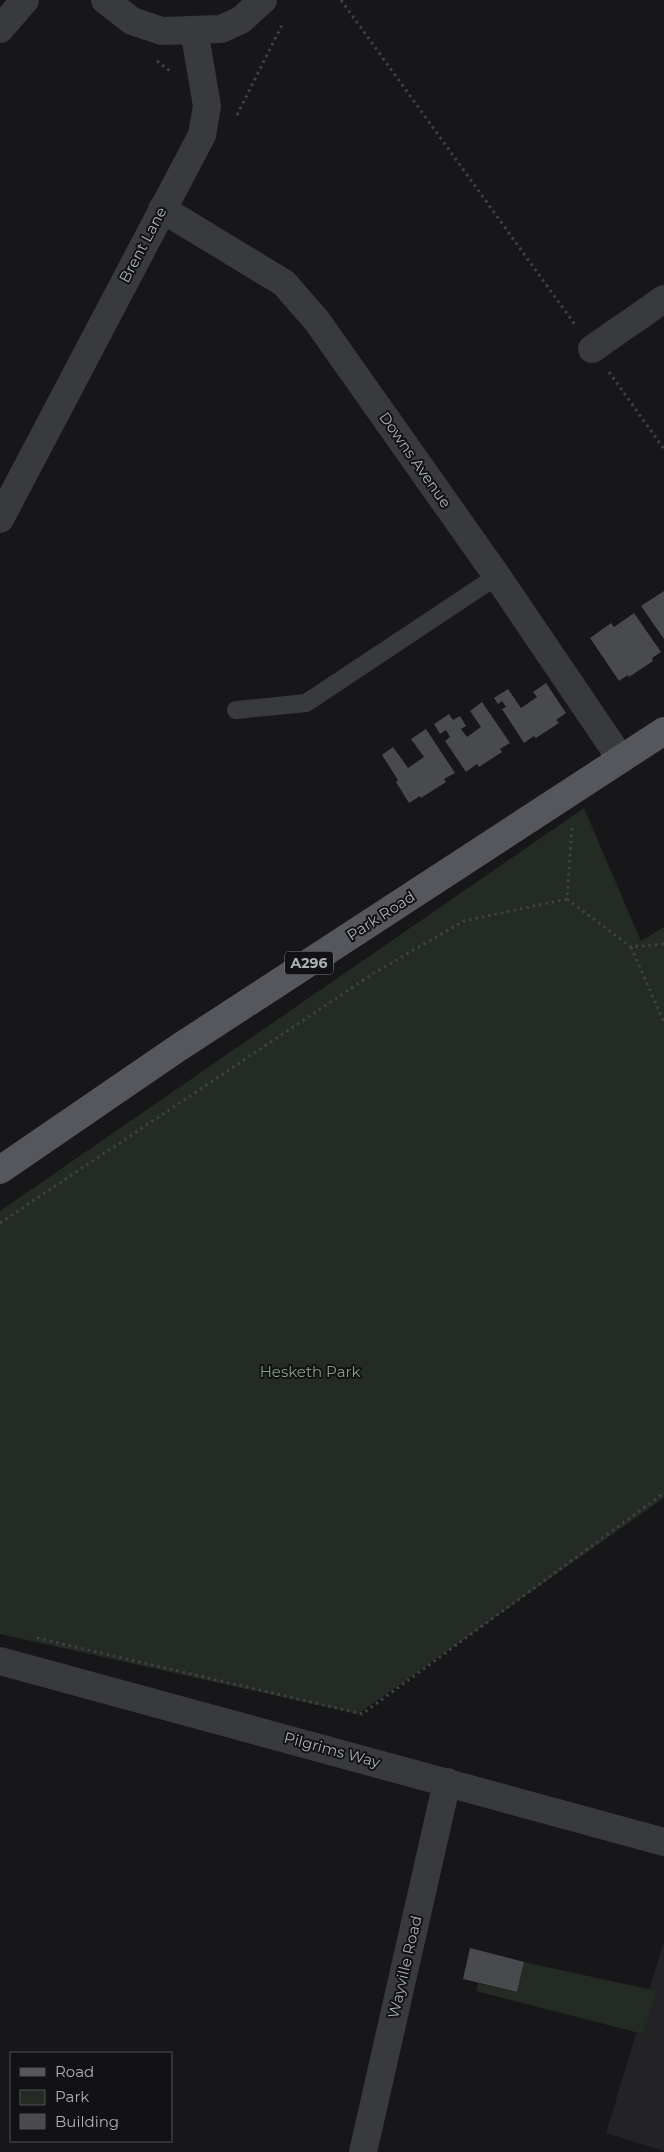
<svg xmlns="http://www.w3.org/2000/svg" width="664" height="2152" font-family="Montserrat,sans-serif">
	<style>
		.built { fill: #232325 }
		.green { fill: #242a24 }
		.building { fill: #494a4d }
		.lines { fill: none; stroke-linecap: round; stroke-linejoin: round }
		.path { stroke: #3f4144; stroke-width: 3; stroke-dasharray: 2.5 4; stroke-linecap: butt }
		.service { stroke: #383a3d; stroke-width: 18 }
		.minor { stroke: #383a3d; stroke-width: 28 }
		.primary { stroke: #55575c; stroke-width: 28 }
		.labels { text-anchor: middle; stroke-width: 4; stroke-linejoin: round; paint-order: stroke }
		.shield { fill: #121214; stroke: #7d8186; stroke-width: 1 }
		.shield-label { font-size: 14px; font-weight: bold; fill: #abb0b7 }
		.street-label { font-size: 15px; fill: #abb0b7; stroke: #121214 }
		.park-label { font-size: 15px; fill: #879f84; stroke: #121214 }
	</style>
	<rect width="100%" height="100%" fill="#171719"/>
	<path class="built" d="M664 1941V2151L606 2133Z"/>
	<path class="green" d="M584 808 641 941 664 927V1498L358 1714 0 1634V1211Z
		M524 1962 657 1991 643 2034 476 1991 478 1983 517 1992Z"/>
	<path class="building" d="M664 591V639L641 606Z
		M634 613 661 652 652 658 653 661 629 677 628 675 619 681 590 638 611 623 614 627Z
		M546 683 566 713 556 720 559 723 536 738 534 736 524 743 502 709 506 707 502 701 498 704 494 698 508 689 521 708 537 697 533 692Z
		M482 702 510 743 500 749 502 752 479 767 477 764 466 772 445 741 450 737 446 730 440 734 434 724 449 714 453 720 460 716 466 726 461 729 467 737 481 727 470 711Z
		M426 729 455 773 444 779 446 782 421 798 420 796 409 803 396 782 398 780 382 755 393 747 408 768 424 757 411 739Z
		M470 1948 524 1962 517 1992 463 1979Z"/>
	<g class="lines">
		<path class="path" d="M341 0 576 326
			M157 61 170 71
			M237 115 283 23
			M609 372 664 449
			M567 899 631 947 664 944
			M631 947 664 1022
			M0 1223 374 973 464 921 567 899 572 827
			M37 1638 362 1714 664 1493"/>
		<path class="service" d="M236 710 306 703 497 576"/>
		<path class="minor" d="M105 0 132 21 162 31 221 29 241 20 263 0
			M0 29 25 0
			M162 209 284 283 317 321 497 576 621 759
			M592 349 664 299
			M0 519 202 135 207 106 194 30
			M0 1661 664 1842
			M363 2152 447 1782"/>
		<path class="primary" d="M0 1170 178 1048 664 731"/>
	</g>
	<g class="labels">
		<rect class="shield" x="285" y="951.5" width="48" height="23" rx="4"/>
		<g class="shield-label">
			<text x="309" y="968">A296</text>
		</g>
		<g class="street-label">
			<text transform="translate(143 245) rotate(-62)" y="5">Brent Lane</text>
			<text transform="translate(415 460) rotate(55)" y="5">Downs Avenue</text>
			<text transform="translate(381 916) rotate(-33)" y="5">Park Road</text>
			<text transform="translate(332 1750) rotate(15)" y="5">Pilgrims Way</text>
			<text transform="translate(405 1967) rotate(-77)" y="5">Wayville Road</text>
		</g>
		<g class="park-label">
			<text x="310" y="1377">Hesketh Park</text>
		</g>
	</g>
	<rect x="10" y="2052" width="162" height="90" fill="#121214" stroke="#4f5155"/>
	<rect x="20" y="2068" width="25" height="8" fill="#55575c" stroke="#4f5155"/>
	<text x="55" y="2077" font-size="15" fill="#abb0b7">Road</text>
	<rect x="20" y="2090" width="25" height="15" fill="#242a24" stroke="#4f5155"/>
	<text x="55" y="2102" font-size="15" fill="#abb0b7">Park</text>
	<rect x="20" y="2114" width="25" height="15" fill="#494a4d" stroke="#4f5155"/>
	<text x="55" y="2127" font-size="15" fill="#abb0b7">Building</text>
</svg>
